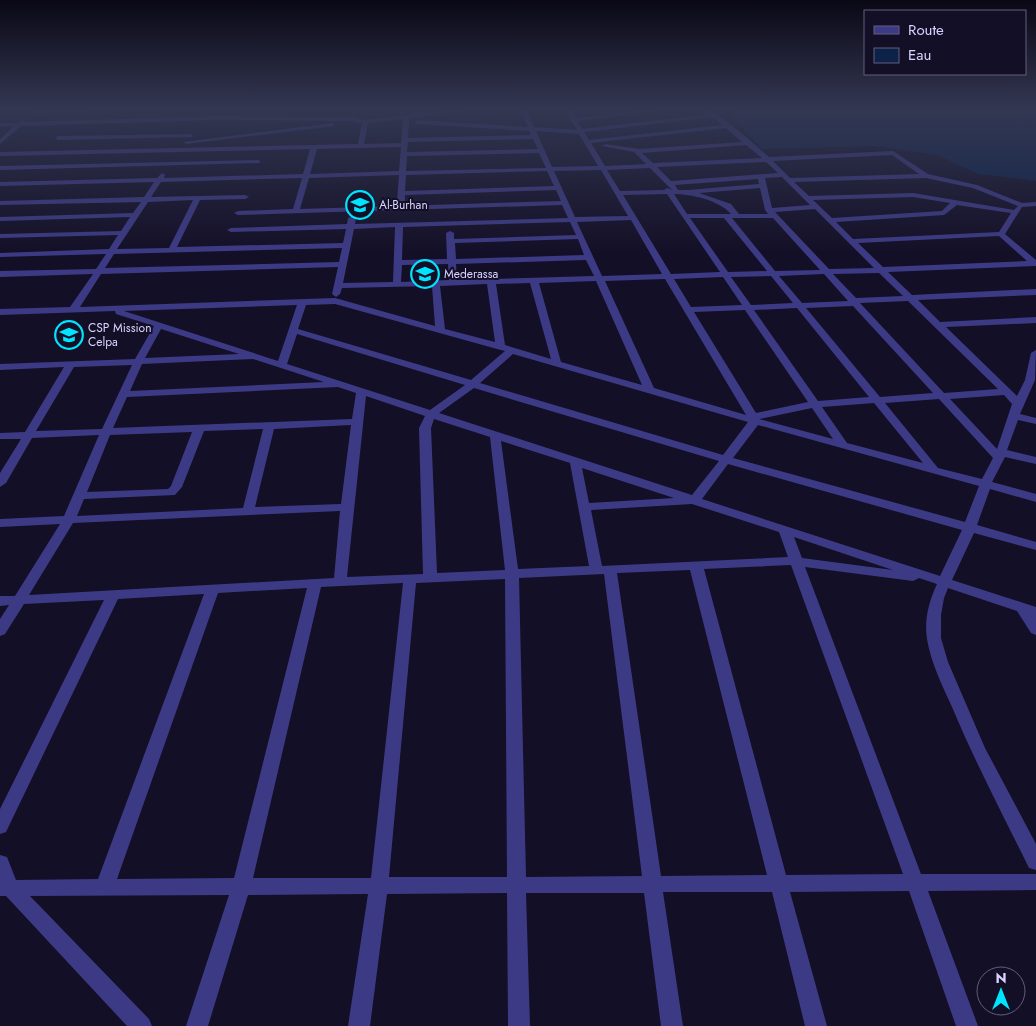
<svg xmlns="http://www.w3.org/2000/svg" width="1036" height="1026" font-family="Jost,sans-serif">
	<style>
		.water { fill: #0c2248 }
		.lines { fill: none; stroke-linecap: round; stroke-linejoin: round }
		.stream { stroke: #0c2248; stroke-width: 2 }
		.minor { fill: #3d3a85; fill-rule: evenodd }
		.labels { text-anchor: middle; stroke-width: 4; stroke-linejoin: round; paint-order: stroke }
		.far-poi-label { font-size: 12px; fill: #d9d4ff; stroke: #130f26; text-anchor: start }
	</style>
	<rect width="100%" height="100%" fill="#130f26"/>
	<path class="water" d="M732 110H1036V181L978 174 937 155 875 146 761 149 735 119Z"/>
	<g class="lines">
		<path class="stream" d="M487 110 483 111 494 118"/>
		<path class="minor" d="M31 110H90L87 112 33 113Z
			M457 110H474L409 118 408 138 531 135 529 131 417 124 414 122 417 120 528 127 520 110H526L534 127 577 130 565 110H571L576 118 646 110H662L578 121 582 129 708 114 701 110C719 109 754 145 769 157L893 151 928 174 977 185 1022 203 1036 202V206L1022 207 1005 234 1036 260V266L888 272 912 295 1036 289V295L918 300 940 322 1036 317V323L946 327 1017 396 1025 380 1031 353 1036 350 1035 380 1020 414 1036 418V424L1018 420 1007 450 1036 457V464L1005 457 992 482 1036 494V502L990 489 977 525 1036 542V550L974 533 952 580 1036 607V635L1031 633 1017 611 948 588 944 598 941 615V638L948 662 985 748 1036 844V870L1029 868C1003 815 975 762 952 707 942 685 931 663 927 639 924 620 929 601 937 584L919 578 913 581 805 567 921 874H1036V890L928 891 978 1026H956L909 891 790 892 827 1026H805L772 892H663L683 1026H661L644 893H526L530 1026H508L507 893 387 894 370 1026H348L368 894 248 895 208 1026H186L229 895 30 896 149 1019 152 1026H127L6 896H0V855L7 857 16 880 98 879 204 594 118 599 6 832 0 834V809L104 600 24 604 5 634 0 636V619L9 605 0 606V596H15L60 524 0 527V519L64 516 99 435 32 438 6 483 0 487V473L21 439H0V433L25 432 64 367 0 370V364L135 359 154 326 116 314 115 311 0 315V309L70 307 93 274 0 277V271L96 269 106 254 0 257V253L109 249 118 235 0 238V234L121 231 130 217 0 221V217L133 213 141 202 0 205V201L144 197 154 182 0 186V182L157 178 162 173 165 175 164 178 303 174 310 149 0 156V152L358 144 362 123H355L353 121 215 120 21 126 0 144V139L14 126 0 127V123H18L22 120 25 122 215 116 353 117 363 120ZM713 117 722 125 589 140 584 132ZM403 119 401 143 364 144 368 123ZM726 128 742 142 639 149 605 144 602 146 634 152 646 164 605 166 591 143ZM536 131 579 134 598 166 552 167ZM533 139 538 149 407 152 408 142ZM746 145 762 158 653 163 642 153ZM401 147 399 171 310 174 317 149ZM539 153 546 168 406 171 407 156ZM892 155 919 174 790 178 773 161ZM766 162 778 173 671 181 657 167ZM650 168 672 190 667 188 664 190 620 191 607 170ZM601 170 628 216 575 217 554 171ZM547 171 554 186 405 191 406 175ZM399 175 397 201 401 203 405 201V195L556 190 561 201 300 209 309 178ZM782 177 810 205 772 208 765 178ZM302 178 293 209 238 211 234 213 238 215 562 205 568 218 355 224 356 218 352 216 348 218 347 224 231 228 227 230 231 232 346 229 343 243 177 247 200 200 245 199 249 197 245 195 151 197 161 182ZM926 178 973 188 1018 206 1014 210 913 193 809 196 794 182ZM758 179 759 184 688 190H678L675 185ZM760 188 765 210 768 214H739L731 204 699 193ZM667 194 720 272 671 274 623 195ZM674 194C691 194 719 200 731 214H687ZM913 197 950 203 942 211 832 218 813 200ZM193 200 169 248 117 249 148 202ZM957 205 1011 213 999 232 853 239 836 222 944 215ZM815 209 874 268 829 269 775 212ZM690 218H724L767 271 728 272ZM732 218H773L820 270 775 271ZM631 220 662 274 602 276 577 222ZM570 222 576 235 454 239V233L450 231 446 233 447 259 402 260 403 227ZM395 227 393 282 343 283 354 229ZM999 236 1027 261 883 267 858 243ZM578 239 584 255 456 259 455 243ZM342 248 339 262 105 268 114 254ZM586 260 594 276 457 280 456 264ZM448 264 449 280 401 282 402 265ZM338 267 332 294 336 297 340 294 342 288 432 286 435 326 335 298 80 307 101 274ZM879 273 903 296 856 298 833 274ZM824 274 848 301 802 303 779 276ZM771 276 793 303 751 305 731 277ZM723 277 742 305 691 307 674 279ZM665 279 746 415 654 388 605 281ZM596 281 642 385 561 362 539 283ZM530 283 551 359 505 345 496 284ZM487 284 495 342 445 329 440 286ZM908 301 998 389 944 393 860 303ZM335 304 497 349 505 351 471 380 298 329 306 305ZM297 305 278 361 124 311ZM853 306 933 393 880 397 806 308ZM797 308 869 397 818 401 754 310ZM745 310 808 402 756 413 694 312ZM161 329 239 354 145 358ZM297 334 465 385 430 410 287 364ZM513 354 748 422 723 455 480 383ZM253 359 324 382 130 391 142 364ZM132 365 102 429 36 431 74 367ZM338 387 356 393 352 419 113 428 127 397ZM474 388 719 461 692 495 439 413ZM1004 395 1012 404 997 449 950 399ZM366 396 425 416 419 428 423 574 347 577ZM939 399 993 458 982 479 938 468 885 403ZM874 403 923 463 847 443 822 407ZM812 408 833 439 759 419ZM434 419 490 437 505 570 437 573 431 428ZM351 425 341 504 255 507 274 429ZM758 425 979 486 965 522 733 458ZM263 429 243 508 77 516 84 499 175 495 182 487 204 431ZM192 432 171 486 168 489 87 492 110 435ZM501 441 570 463 589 566 518 569ZM728 464 962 530 940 576 702 499ZM582 468 674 498 589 503ZM692 504 779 532 788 557 602 566 591 510ZM340 511 334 578 29 595 73 523ZM794 537 893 570 802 558ZM791 565 903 874 786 875 704 569ZM690 570 767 875 661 876 617 573ZM604 574 642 876 526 877 519 578ZM505 579 507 877H389L416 583ZM403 583 371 878H253L321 587ZM307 588 234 878 117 879 218 593Z
			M333 123 335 126 186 144 183 142Z
			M191 134 193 137 58 140 55 138 58 136Z
			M258 160 260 161V163L0 170V166Z"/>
	</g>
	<linearGradient id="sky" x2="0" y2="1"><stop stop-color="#0a0815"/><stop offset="0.43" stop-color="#333752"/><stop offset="1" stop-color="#333752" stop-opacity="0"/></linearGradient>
	<rect width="1036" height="253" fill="url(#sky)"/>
	<defs>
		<symbol id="school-ring" viewBox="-11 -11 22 22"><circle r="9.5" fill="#130f26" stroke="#00e5ff" stroke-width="1.5"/><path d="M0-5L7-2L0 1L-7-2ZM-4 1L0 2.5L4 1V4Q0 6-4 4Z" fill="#00e5ff"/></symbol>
	</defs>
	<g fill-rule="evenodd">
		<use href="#school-ring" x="344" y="189" width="32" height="32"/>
		<use href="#school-ring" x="409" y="258" width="32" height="32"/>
		<use href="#school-ring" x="53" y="319" width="32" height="32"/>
	</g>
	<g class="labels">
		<g class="far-poi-label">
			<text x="379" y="209">Al-Burhan</text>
			<text x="444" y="278">Mederassa</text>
			<text x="88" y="332">CSP Mission<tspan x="88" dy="14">Celpa</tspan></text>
		</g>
	</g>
	<rect x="864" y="10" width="162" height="65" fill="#130f26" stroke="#625e7d"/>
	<rect x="874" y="26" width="25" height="8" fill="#3d3a85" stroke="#625e7d"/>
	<text x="908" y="35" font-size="15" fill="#d9d4ff">Route</text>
	<rect x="874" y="48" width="25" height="15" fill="#0c2248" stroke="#625e7d"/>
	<text x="908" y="60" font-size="15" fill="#d9d4ff">Eau</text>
	<g transform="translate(1001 991)"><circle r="24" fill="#130f26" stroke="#625e7d"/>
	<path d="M0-4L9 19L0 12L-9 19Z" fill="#00e5ff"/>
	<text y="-8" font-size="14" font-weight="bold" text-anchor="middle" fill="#d9d4ff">N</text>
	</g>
</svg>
